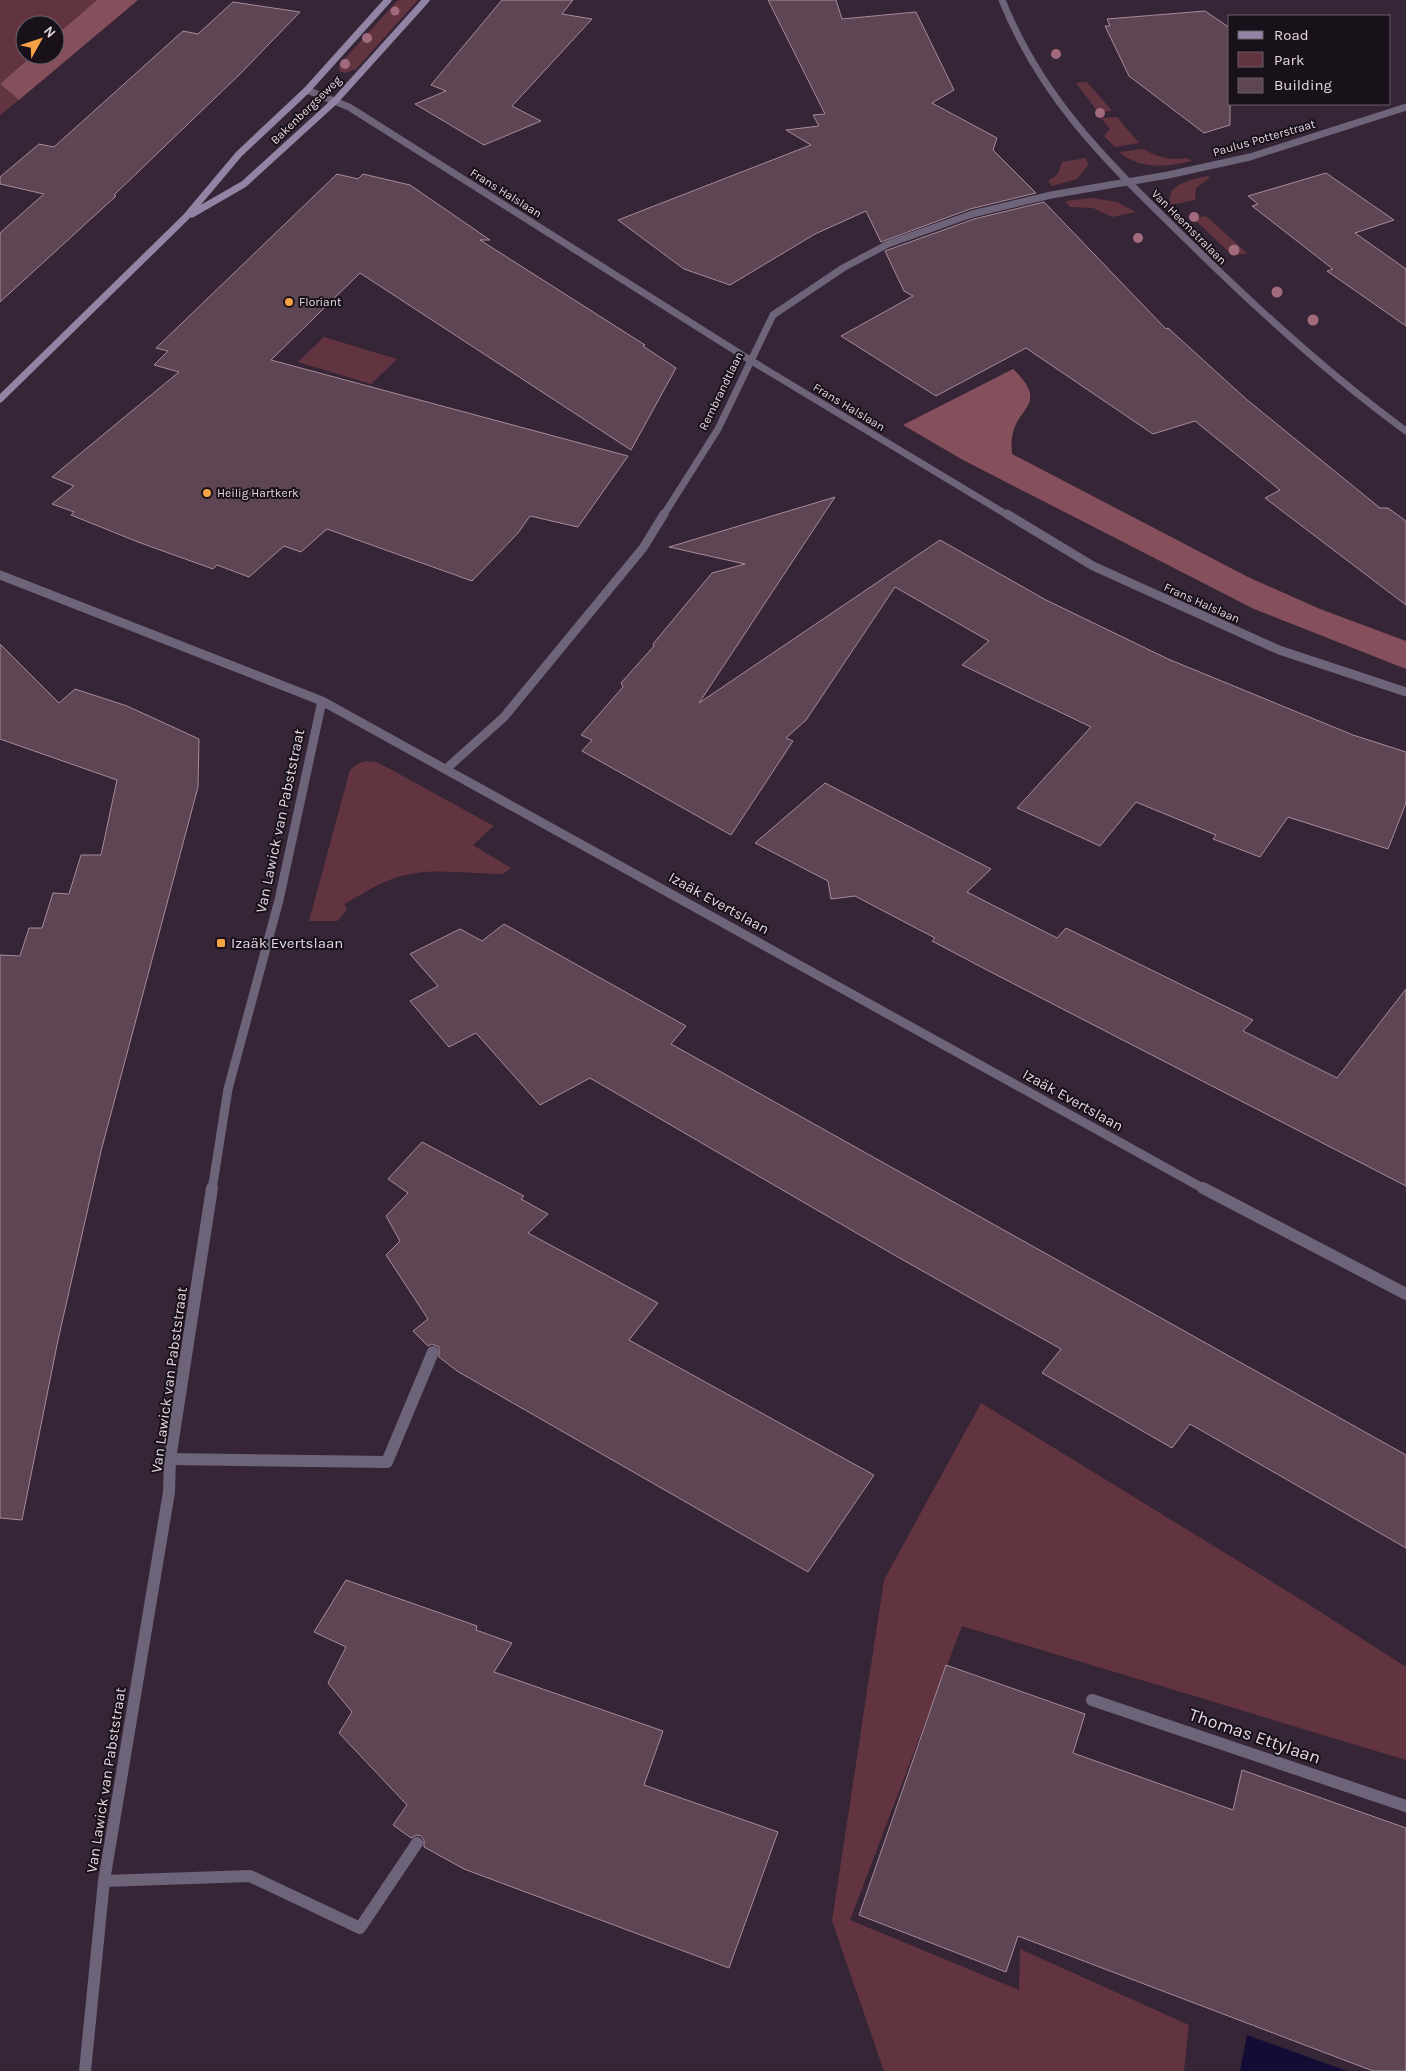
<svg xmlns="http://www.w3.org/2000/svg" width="1406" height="2071" font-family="Karla,sans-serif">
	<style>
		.green { fill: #623440 }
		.forest { fill: #864f5c }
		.water { fill: #130d35 }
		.building { fill: #5e4553; stroke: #a78b9a }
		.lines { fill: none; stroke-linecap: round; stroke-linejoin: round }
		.lane { stroke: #6d6479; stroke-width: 12 }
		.street-far2 { stroke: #6d6479; stroke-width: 7 }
		.street-far1 { stroke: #6d6479; stroke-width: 9 }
		.street { stroke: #6d6479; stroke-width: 12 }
		.secondary { stroke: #9284a5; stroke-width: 7 }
		.tree { fill: #a26a7d }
		.poi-dot { fill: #f6a247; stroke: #191119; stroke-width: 2 }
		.labels { text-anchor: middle; stroke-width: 4; stroke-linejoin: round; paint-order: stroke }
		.far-street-label { font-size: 12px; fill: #e2d7e3; stroke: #191119 }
		.far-poi-label { font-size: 12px; fill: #e2d7e3; stroke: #191119; text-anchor: start }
		.street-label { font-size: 15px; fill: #e2d7e3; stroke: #191119 }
		.poi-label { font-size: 15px; fill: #e2d7e3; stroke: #191119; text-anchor: start }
		.near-street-label { font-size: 18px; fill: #e2d7e3; stroke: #191119 }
	</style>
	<rect width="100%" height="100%" fill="#362537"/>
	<path class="green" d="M0 0H97L55 36V25H25V55H33L0 84Z
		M398 0H418L356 69 345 73 339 71V65Z
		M1087 82 1112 111 1098 112 1076 83Z
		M0 84 19 100 0 115Z
		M1117 117 1139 143 1115 147 1104 136 1110 129 1101 118Z
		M1143 149C1158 157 1170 161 1187 158L1192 161C1166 167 1141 170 1119 152Z
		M1086 158 1088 165 1077 179 1052 186 1048 181 1058 174 1062 162Z
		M1208 176 1210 178 1196 188 1195 200 1171 205C1164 184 1193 179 1208 176Z
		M1092 198 1117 202 1136 212 1112 217 1093 208 1070 207 1065 201Z
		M1206 216 1247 253 1233 256 1194 219Z
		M324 337 397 359 371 384 298 362Z
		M365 761 377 762 494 826 473 845 511 868 503 874C467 874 426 866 392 879 375 885 359 896 344 904L347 910 337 921H309L350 770 357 764Z
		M981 1403 1308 1604 1406 1667V1760L962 1626 850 1920 1019 1990 1020 1949 1189 2025 1184 2071H884L832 1921 884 1580Z"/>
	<path class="forest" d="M97 0H138L19 100 0 84 33 55H55V36Z
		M1013 369C1051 405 1015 407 1012 438 1011 443 1012 449 1012 454L1248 577 1320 609 1406 641V669L1254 609 963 460 903 425Z"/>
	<path class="water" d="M1247 2035 1347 2071H1240Z"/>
	<path class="building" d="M502 0H573L562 14 592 19 512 106 541 121 484 145 415 104 446 91 431 85Z
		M768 0H836L842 19 916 12 954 90 932 103 997 138 993 150 1036 193 970 209 881 242 866 211 815 234 730 285 684 269 618 220 811 145 786 130 819 126 813 115 825 114Z
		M233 2 300 12 241 73 114 195 116 196 0 302V233L44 194 0 184V177L39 144 54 147 183 31 198 34Z
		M1205 11 1230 28V125L1204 133 1129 76 1105 26H1110L1107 19Z
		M1326 173 1394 220 1355 233 1406 269V326L1327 271 1333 269 1252 206 1258 204 1248 196Z
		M337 174 358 179 363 174 410 185 490 240H480L645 345 643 346 676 368 631 450 360 273 271 360 628 456 578 527 530 516 518 533 472 581 327 529 301 552 284 546 249 577 217 565 213 569 138 542 71 515 74 512 52 504 74 486 52 477 179 372 154 365 168 351 156 348Z
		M1044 202 1166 329 1168 328 1246 399 1380 508H1388L1406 521V605L1265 498 1280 490 1195 421 1153 434 1026 348 936 396 841 336 913 296 904 291 885 251 974 219Z
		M835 497 699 703 940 540 1046 600 1168 659 1353 735 1406 752V803L1388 849 1288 817 1260 857 1213 839 1216 835 1136 802 1100 846 1017 808 1091 727 962 665 989 641 895 587 806 720 786 738 793 741 731 835 582 751 592 740 581 735 623 687 621 683 654 646 653 644 712 573 745 564 669 547Z
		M0 644 59 703 75 689 127 706 199 739 198 787 101 1151 58 1340 22 1520 0 1518V955L20 956 29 928H42L53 893 69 894 81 855H101L117 780 0 739Z
		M825 783 991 869 967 892 1057 938 1066 928 1253 1020 1243 1031 1337 1078 1406 989V1186L985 969 932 941 935 938 855 896 831 899 828 881 755 843Z
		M504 924 686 1026 671 1044 1406 1455V1548L1190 1424 1172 1448 1042 1373 1061 1349 896 1256 590 1078 540 1105 476 1033 449 1047 410 1001 438 986 410 954 460 929 482 941Z
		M422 1142 524 1196 521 1199 548 1214 528 1233 658 1303 629 1340 874 1475 808 1572 457 1371 439 1357V1347L432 1344 428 1346 413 1331 428 1319 386 1255 400 1241 386 1216 408 1193 388 1179Z
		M346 1580 477 1626 476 1630 512 1643 494 1672 663 1731 644 1785 778 1832 729 1968 464 1869 424 1847V1840L421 1836 417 1835 411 1838 393 1825 407 1805 339 1733 352 1712 328 1683 346 1647 314 1632Z
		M946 1665 1085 1714 1073 1753 1233 1810 1242 1770 1406 1828V2071H1373L1018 1936 1006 1972 859 1915Z"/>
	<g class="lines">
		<path class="lane" d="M170 1459 387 1462 433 1352
			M104 1881 250 1876 360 1928 417 1843"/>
		<path class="street-far2" d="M1002 0C1044 104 1112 166 1190 243 1258 310 1328 374 1406 431
			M307 90 349 107 750 360 1009 516
			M663 516 718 429 773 315 843 268 888 244 972 214 1051 195 1168 175 1250 157 1406 107"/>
		<path class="street-far1" d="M1007 514 1093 566 1279 650 1406 692
			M0 575 322 701 1206 1190
			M446 769 504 717 643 548 664 514
			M212 1190 228 1089 279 900 322 701"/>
		<path class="street" d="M1203 1188 1406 1294
			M1092 1700 1406 1806
			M85 2071 104 1881 169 1492 170 1459 212 1188"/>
		<path class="secondary" d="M192 214 244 184 335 101 426 0
			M0 399 186 217 239 154 307 90 388 0"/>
	</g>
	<g class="tree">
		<circle cx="395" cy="11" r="4.5"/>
		<circle cx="367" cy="38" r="5"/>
		<circle cx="1056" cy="54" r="5"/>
		<circle cx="345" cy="64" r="5"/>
		<circle cx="1100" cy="113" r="5"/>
		<circle cx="1194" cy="217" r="5"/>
		<circle cx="1138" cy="238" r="5"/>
		<circle cx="1234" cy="250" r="5.5"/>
		<circle cx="1277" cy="292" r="5.5"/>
		<circle cx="1313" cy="320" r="5.5"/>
	</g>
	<g class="poi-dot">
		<circle cx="289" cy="302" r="5"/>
		<circle cx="207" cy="493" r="5"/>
		<rect x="216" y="938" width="10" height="10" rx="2.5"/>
	</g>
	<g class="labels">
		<g class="far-street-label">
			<text transform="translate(306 110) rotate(-44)" y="4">Bakenbergseweg</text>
			<text transform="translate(1264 138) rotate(-16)" y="4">Paulus Potterstraat</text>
			<text transform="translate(506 193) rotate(32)" y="4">Frans Halslaan</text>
			<text transform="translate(1189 227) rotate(45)" y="4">Van Heemstralaan</text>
			<text transform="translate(721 391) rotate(-64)" y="4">Rembrandtlaan</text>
			<text transform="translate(849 407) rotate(31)" y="4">Frans Halslaan</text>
			<text transform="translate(1202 603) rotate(24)" y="4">Frans Halslaan</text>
		</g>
		<g class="far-poi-label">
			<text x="299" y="306">Floriant</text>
			<text x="217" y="497">Heilig Hartkerk</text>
		</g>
		<g class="street-label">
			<text transform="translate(280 821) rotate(-78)" y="5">Van Lawick van Pabststraat</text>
			<text transform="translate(719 903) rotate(29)" y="5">Izaäk Evertslaan</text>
			<text transform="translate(1073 1100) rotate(29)" y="5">Izaäk Evertslaan</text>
			<text transform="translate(169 1380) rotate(-82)" y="5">Van Lawick van Pabststraat</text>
			<text transform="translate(106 1780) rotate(-81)" y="5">Van Lawick van Pabststraat</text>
		</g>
		<g class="poi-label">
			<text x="231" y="948">Izaäk Evertslaan</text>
		</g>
		<g class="near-street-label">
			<text transform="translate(1255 1736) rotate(19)" y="6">Thomas Ettylaan</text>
		</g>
	</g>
	<rect x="1228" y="15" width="162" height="90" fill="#191119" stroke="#69606a"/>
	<rect x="1238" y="31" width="25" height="8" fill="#9284a5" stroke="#69606a"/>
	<text x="1274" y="40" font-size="15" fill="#e2d7e3">Road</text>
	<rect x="1238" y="52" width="25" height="15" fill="#623440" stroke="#69606a"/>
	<text x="1274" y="65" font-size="15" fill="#e2d7e3">Park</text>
	<rect x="1238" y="78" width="25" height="15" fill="#5e4553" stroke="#69606a"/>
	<text x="1274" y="90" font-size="15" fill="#e2d7e3">Building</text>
	<g transform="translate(40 40) rotate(50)"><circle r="24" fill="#191119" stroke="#69606a"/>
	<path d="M0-4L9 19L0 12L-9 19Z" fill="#f6a247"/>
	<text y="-8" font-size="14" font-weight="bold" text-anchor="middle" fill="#e2d7e3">N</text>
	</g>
</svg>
